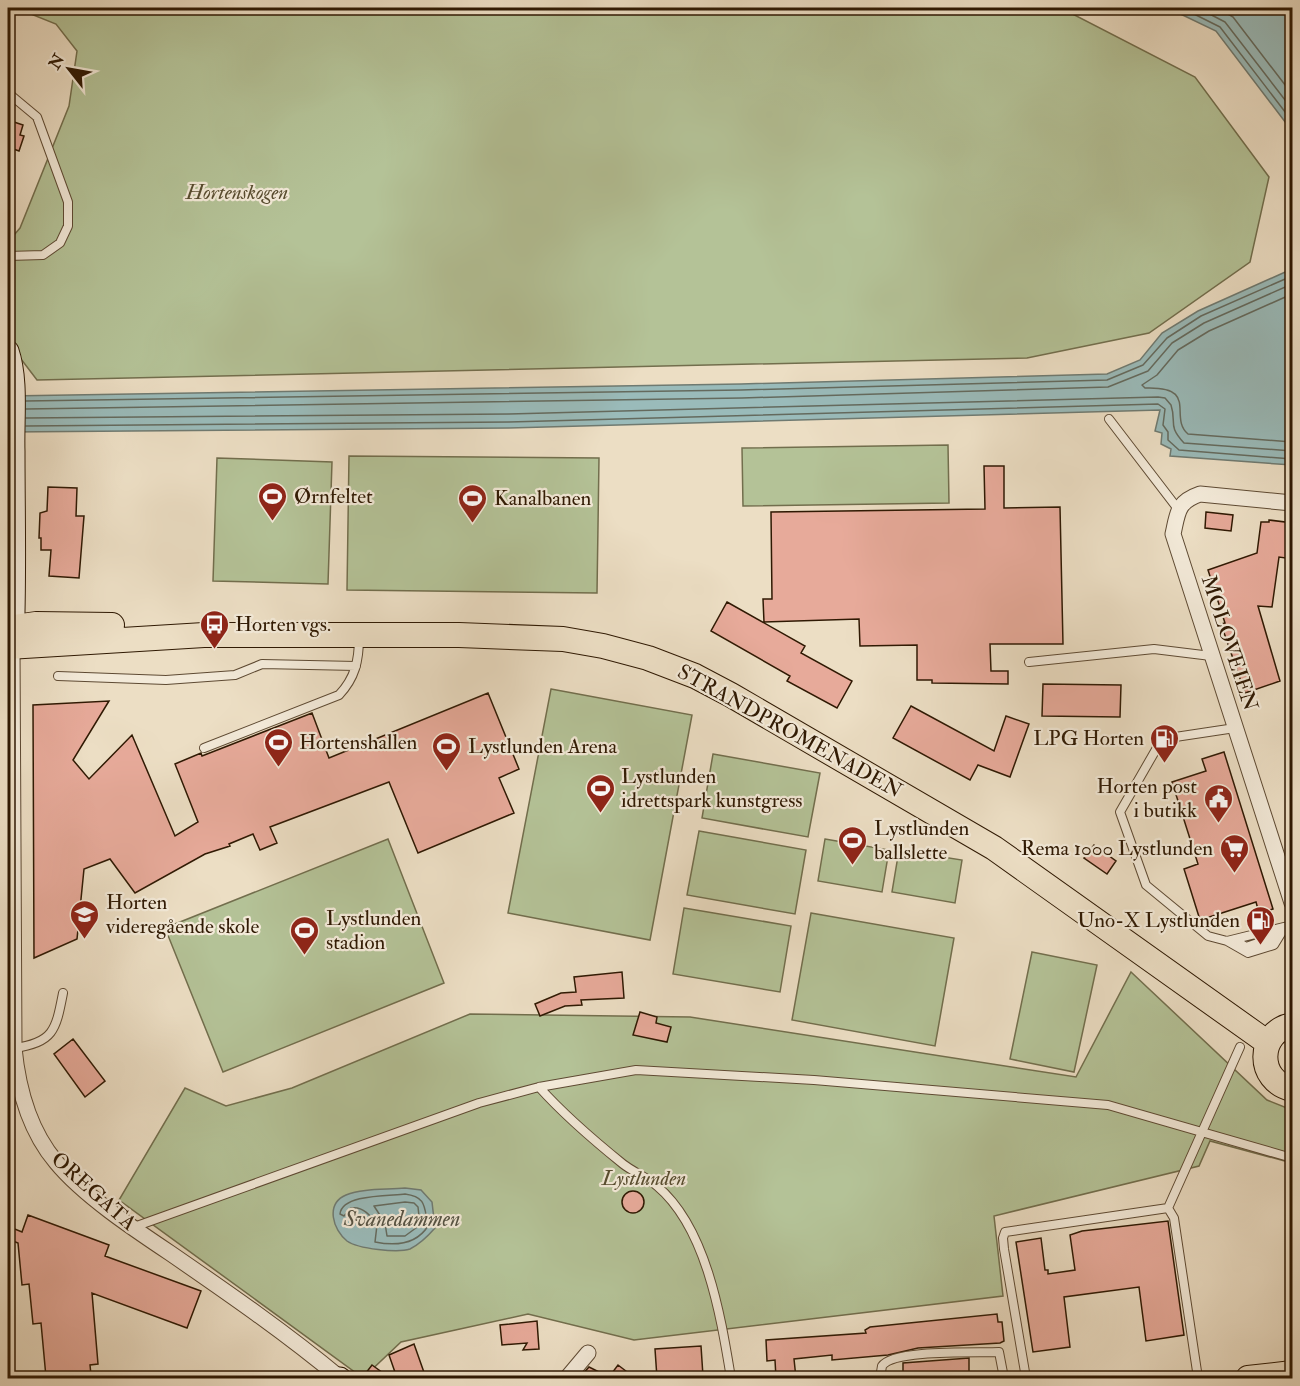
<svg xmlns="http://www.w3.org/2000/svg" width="1300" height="1386" font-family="'IM FELL Double Pica',serif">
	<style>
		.green { fill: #b4c297; stroke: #726e4d; stroke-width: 1.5 }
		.water { fill: #9abbba; stroke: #6f7a71; stroke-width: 1.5 }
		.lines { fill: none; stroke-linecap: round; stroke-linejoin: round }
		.shore { stroke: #646a5e; stroke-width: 1.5 }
		.building { fill: #e7aa9a; stroke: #2f1903; stroke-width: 1.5 }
		.lane-casing { stroke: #5e4a33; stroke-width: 10 }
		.street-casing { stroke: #5e4a33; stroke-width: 17 }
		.secondary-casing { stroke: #2f1903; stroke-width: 23 }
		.primary-casing { stroke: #2f1903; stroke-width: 26 }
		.lane { stroke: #f3ead9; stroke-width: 8 }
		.street { stroke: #f3ead9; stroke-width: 15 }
		.secondary { stroke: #f3ead9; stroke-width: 21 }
		.primary { stroke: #ecdec4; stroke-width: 24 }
		.labels { text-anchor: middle; stroke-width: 4.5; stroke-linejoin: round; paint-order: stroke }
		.park-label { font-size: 21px; font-style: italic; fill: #574c2f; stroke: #f3ead9 }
		.poi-label { font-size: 21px; fill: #2f1903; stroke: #f3ead9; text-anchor: start }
		.street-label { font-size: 21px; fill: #2f1903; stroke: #f3ead9 }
		.water-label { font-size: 22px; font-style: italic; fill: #545243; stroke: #f3ead9 }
	</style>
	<rect width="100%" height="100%" fill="#ecdec4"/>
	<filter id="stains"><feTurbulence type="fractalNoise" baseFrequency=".00333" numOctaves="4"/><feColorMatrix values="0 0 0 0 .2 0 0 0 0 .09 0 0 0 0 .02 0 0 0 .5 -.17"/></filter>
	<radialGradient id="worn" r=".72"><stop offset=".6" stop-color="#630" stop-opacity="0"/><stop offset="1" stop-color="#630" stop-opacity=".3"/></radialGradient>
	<path class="green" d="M16 8H1061L1195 77 1269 177 1250 262 1149 333 1027 358 37 380 8 342V242L20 228 69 106 77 51 56 24Z
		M948 445 949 503 743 506 742 448Z
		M349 456 599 458 597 593 347 590Z
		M217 458 332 462 328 584 213 581Z
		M551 689 692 715 650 940 508 913Z
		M713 754 820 773 808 837 702 818Z
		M699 831 806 850 795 914 687 895Z
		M388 839 444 983 223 1072 165 928Z
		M825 839 889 850 882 892 818 881Z
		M899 850 962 860 955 903 892 892Z
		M684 908 791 926 780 992 673 974Z
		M811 913 954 938 935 1046 792 1020Z
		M1032 952 1097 965 1074 1072 1010 1059Z
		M1131 972 1267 1100 1292 1110V1163L1210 1141 1199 1166 994 1216 1003 1296 634 1340 528 1314 401 1342 363 1378 119 1200 185 1088 226 1106 292 1088 470 1014 690 1017 1076 1077Z"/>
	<path class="water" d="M1168 8H1292V131L1216 31Z
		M1292 269V465L1170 456 1171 449 1161 444 1162 433 1155 431 1160 410 509 428 8 432V396L741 384 1107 374 1140 360 1162 333 1198 311Z
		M405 1188 421 1190 432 1202 435 1228C428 1236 420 1244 410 1249 398 1253 358 1249 347 1241 333 1230 325 1204 346 1195 363 1188 387 1190 405 1188Z"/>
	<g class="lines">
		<path class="shore" d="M1182 8 1220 27 1292 121
			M1198 8 1225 22 1292 109
			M1218 8 1233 17 1292 94
			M1292 294 1209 331 1178 350 1157 375 1142 385 1145 388C1200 386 1168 417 1188 434L1292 442
			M26 401 741 390 1107 380 1143 365 1167 338 1201 316 1292 276
			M26 409 742 398 1108 387 1148 371 1172 343 1204 323 1292 284
			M26 418 509 414 1158 397 1165 398 1171 405C1177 423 1167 425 1184 443L1292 451
			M26 426 509 422 1158 404 1165 409 1163 425 1168 432V440L1179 450 1292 459
			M405 1194C427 1197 424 1207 428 1226 416 1245 395 1246 375 1242L377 1225C371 1216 363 1206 351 1208L344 1216 340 1214C342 1194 389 1196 405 1194Z
			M405 1202 414 1203 418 1207 420 1225 405 1236H387L385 1223 374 1206Z"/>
	</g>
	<path class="building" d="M8 120 23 125 20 135 24 136 19 151 8 147Z
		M984 466H1004V508L1060 507 1063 644H990L991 671H1008V684L932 683V680H917V645L860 646 859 619 764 622 763 599H772L771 512 985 509Z
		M48 487 77 488 76 516H84L79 578 49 576 51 550H41V538H39L40 513 47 511Z
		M1206 512 1233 515 1231 531 1205 528Z
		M1269 520 1293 523V559L1279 557 1272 607 1258 606 1280 681 1245 693 1221 624 1225 623 1208 570 1257 553 1261 522H1269Z
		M727 602 805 646 801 653 852 681 837 708 787 681 790 676 711 631Z
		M1043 684 1121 685 1120 717 1042 716Z
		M488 693 519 769 499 778 514 813 418 853 389 782 270 827 277 843 260 850 253 834 229 844 230 846 205 854 135 893 110 859 84 869 77 939 34 958 33 705 109 701 73 760 89 779 132 735 175 836 198 822 175 764 201 753 202 756 312 713 329 758Z
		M911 706 994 751 1006 716 1029 724 1010 777 978 765 970 780 893 738Z
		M1224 752 1273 909 1259 913 1256 902 1200 920 1184 869 1198 864 1172 782 1206 771 1202 759Z
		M1094 845 1116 861 1107 874 1084 858Z
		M622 972 624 998 581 1000 582 1005 565 1006 540 1016 535 1004 561 993 576 992 574 977Z
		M640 1012 657 1017 656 1023 671 1027 667 1042 633 1035Z
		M73 1039 105 1081 85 1097 54 1054Z
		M622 1202a11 11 0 1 1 22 0a11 11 0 1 1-22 0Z
		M28 1215 109 1245 105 1256 201 1291 187 1328 92 1293 98 1364 90 1365 91 1375 46 1377 41 1323 33 1324 29 1284 22 1285 18 1243 8 1239 10 1227 22 1232Z
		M1168 1221 1184 1335 1146 1341 1139 1287 1064 1297 1070 1347 1033 1352 1016 1242 1041 1238 1045 1270H1048V1274L1075 1270 1070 1235 1082 1231Z
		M997 1314 998 1322H1002L1004 1341 1000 1343 918 1348 888 1355 832 1360V1355L794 1359 796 1378H776L775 1360 767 1361 766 1340 866 1333 865 1330 870 1327Z
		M537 1321 539 1349 523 1350 527 1343 502 1345 500 1325Z
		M414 1344 426 1378H397L389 1355Z
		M701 1346 703 1376 657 1378 655 1349Z
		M969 1358V1378H903V1363Z
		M372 1365 390 1378H362Z
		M618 1365 635 1378H579L589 1367 609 1377Z"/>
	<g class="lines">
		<defs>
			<path id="lane" d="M8 95 13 97 37 117 68 202V226L60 243 43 255 8 256
				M1109 419 1178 509
				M1029 662 1154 649 1211 656
				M58 676 166 680 235 675 262 664 356 666
				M1235 728 1162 739 1120 812 1146 885 1208 936 1227 941 1292 925
				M204 748 339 695C355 678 359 661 359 637
				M1227 941 1248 953 1274 945 1285 927
				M1240 943 1246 947 1272 938 1276 932
				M14 1048C54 1043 56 1029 63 993
				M539 1087C565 1116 592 1139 623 1164 633 1172 647 1177 657 1186 707 1228 721 1318 731 1378
				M1168 1208 1240 1047
				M134 1227 479 1103 539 1087 636 1070 814 1080 1108 1105 1292 1158
				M880 1378 882 1366C893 1349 977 1353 999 1352L1004 1378
				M1026 1378 1004 1249 1003 1238 1005 1232 1168 1208 1174 1218 1198 1378"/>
			<path id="street" d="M1292 503 1200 494C1177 502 1178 512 1173 534L1292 903
				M12 646 14 1048C18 1089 29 1130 56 1162 83 1195 134 1229 170 1253 228 1293 286 1333 340 1378
				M567 1378 588 1353"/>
			<path id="secondary" d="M8 351C18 380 13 419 14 451 14 515 16 579 13 643
				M338 1378H340"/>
			<path id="primary" d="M8 628 36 624 112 625
				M8 647 204 635H459L563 639 603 646 648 658 695 676 731 695 994 848 1268 1043
				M1292 1025C1257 1032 1256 1081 1292 1089
				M1248 1378 1292 1373"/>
		</defs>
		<use href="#lane" class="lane-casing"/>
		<use href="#street" class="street-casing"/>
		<use href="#secondary" class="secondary-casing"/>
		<use href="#primary" class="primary-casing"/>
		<use href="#lane" class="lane"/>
		<use href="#street" class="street"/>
		<use href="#secondary" class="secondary"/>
		<use href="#primary" class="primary"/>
	</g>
	<defs>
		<symbol id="stadium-pin" viewBox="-11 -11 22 30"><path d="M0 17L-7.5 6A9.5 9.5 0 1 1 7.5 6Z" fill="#8f2418" stroke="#f3ead9"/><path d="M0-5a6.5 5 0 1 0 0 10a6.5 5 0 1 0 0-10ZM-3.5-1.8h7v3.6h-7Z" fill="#fff"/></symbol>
		<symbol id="bus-pin" viewBox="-11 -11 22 30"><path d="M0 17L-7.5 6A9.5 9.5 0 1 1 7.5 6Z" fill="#8f2418" stroke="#f3ead9"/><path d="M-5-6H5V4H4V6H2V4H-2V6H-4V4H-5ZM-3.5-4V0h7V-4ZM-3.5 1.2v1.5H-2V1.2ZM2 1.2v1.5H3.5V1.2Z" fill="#fff"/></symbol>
		<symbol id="fuel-pin" viewBox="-11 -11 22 30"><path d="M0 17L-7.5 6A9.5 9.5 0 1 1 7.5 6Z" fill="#8f2418" stroke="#f3ead9"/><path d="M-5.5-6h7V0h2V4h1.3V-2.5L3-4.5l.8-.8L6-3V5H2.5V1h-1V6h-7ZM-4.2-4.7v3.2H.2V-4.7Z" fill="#fff"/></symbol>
		<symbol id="civic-pin" viewBox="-11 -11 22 30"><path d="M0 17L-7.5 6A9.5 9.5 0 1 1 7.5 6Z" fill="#8f2418" stroke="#f3ead9"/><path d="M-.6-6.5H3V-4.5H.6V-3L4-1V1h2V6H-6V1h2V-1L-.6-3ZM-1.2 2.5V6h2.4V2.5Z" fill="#fff"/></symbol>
		<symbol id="supermarket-pin" viewBox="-11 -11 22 30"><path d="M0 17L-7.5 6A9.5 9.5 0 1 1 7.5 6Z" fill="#8f2418" stroke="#f3ead9"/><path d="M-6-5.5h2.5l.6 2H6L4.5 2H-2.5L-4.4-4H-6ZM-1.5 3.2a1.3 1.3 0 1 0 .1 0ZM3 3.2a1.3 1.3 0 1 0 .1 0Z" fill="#fff"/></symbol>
		<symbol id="school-pin" viewBox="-11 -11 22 30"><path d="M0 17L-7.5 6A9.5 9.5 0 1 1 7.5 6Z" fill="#8f2418" stroke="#f3ead9"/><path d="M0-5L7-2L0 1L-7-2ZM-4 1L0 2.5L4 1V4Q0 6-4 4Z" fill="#fff"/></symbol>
	</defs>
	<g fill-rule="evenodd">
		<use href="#stadium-pin" x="256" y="480" width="33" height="45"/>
		<use href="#stadium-pin" x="456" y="482" width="33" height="45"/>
		<use href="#bus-pin" x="198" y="608" width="33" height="45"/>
		<use href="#fuel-pin" x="1148" y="722" width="33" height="45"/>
		<use href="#stadium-pin" x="262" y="726" width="33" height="45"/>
		<use href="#stadium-pin" x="430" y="730" width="33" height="45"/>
		<use href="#stadium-pin" x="584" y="772" width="33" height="45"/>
		<use href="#civic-pin" x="1202" y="782" width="33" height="45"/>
		<use href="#stadium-pin" x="836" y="824" width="33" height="45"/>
		<use href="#supermarket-pin" x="1218" y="832" width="33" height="45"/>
		<use href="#school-pin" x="68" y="898" width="33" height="45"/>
		<use href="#fuel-pin" x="1244" y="904" width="33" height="45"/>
		<use href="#stadium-pin" x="288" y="914" width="33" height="45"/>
	</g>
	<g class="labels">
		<g class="park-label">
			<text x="237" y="199">Hortenskogen</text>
			<text x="644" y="1185">Lystlunden</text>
		</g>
		<g class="poi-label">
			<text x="294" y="503">Ørnfeltet</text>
			<text x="494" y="505">Kanalbanen</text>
			<text x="235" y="631">Horten vgs.</text>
			<text x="1144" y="745" text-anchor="end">LPG Horten</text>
			<text x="299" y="749">Hortenshallen</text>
			<text x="468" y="753">Lystlunden Arena</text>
			<text x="621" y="783">Lystlunden<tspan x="621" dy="24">idrettspark kunstgress</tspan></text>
			<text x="1197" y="793" text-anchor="end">Horten post<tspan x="1197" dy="24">i butikk</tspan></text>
			<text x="874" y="835">Lystlunden<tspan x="874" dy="24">ballslette</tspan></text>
			<text x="1213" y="855" text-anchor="end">Rema 1000 Lystlunden</text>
			<text x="106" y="909">Horten<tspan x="106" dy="24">videregående skole</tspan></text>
			<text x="326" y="925">Lystlunden<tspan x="326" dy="24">stadion</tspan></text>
			<text x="1240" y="927" text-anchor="end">Uno-X Lystlunden</text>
		</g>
		<g class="street-label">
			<text transform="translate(1230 643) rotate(72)" y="7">MOLOVEIEN</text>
			<text transform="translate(790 731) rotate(29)" y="7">STRANDPROMENADEN</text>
			<text transform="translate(94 1191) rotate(42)" y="7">OREGATA</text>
		</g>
		<g class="water-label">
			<text x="402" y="1226">Svanedammen</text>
		</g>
	</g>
	<rect width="1300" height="1386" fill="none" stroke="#ecdec4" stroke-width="30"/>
	<rect x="9" y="9" width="1282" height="1368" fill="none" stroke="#2f1903" stroke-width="3"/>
	<rect x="15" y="15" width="1270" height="1356" fill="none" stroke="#2f1903" stroke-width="1.5"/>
	<g transform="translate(69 69) rotate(301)" stroke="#f3ead9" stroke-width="4.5" paint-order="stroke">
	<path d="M0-4.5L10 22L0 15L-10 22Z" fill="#2f1903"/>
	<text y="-9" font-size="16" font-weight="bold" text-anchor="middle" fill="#2f1903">N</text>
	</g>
	<rect width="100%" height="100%" filter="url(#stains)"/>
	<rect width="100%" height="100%" fill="url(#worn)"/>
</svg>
